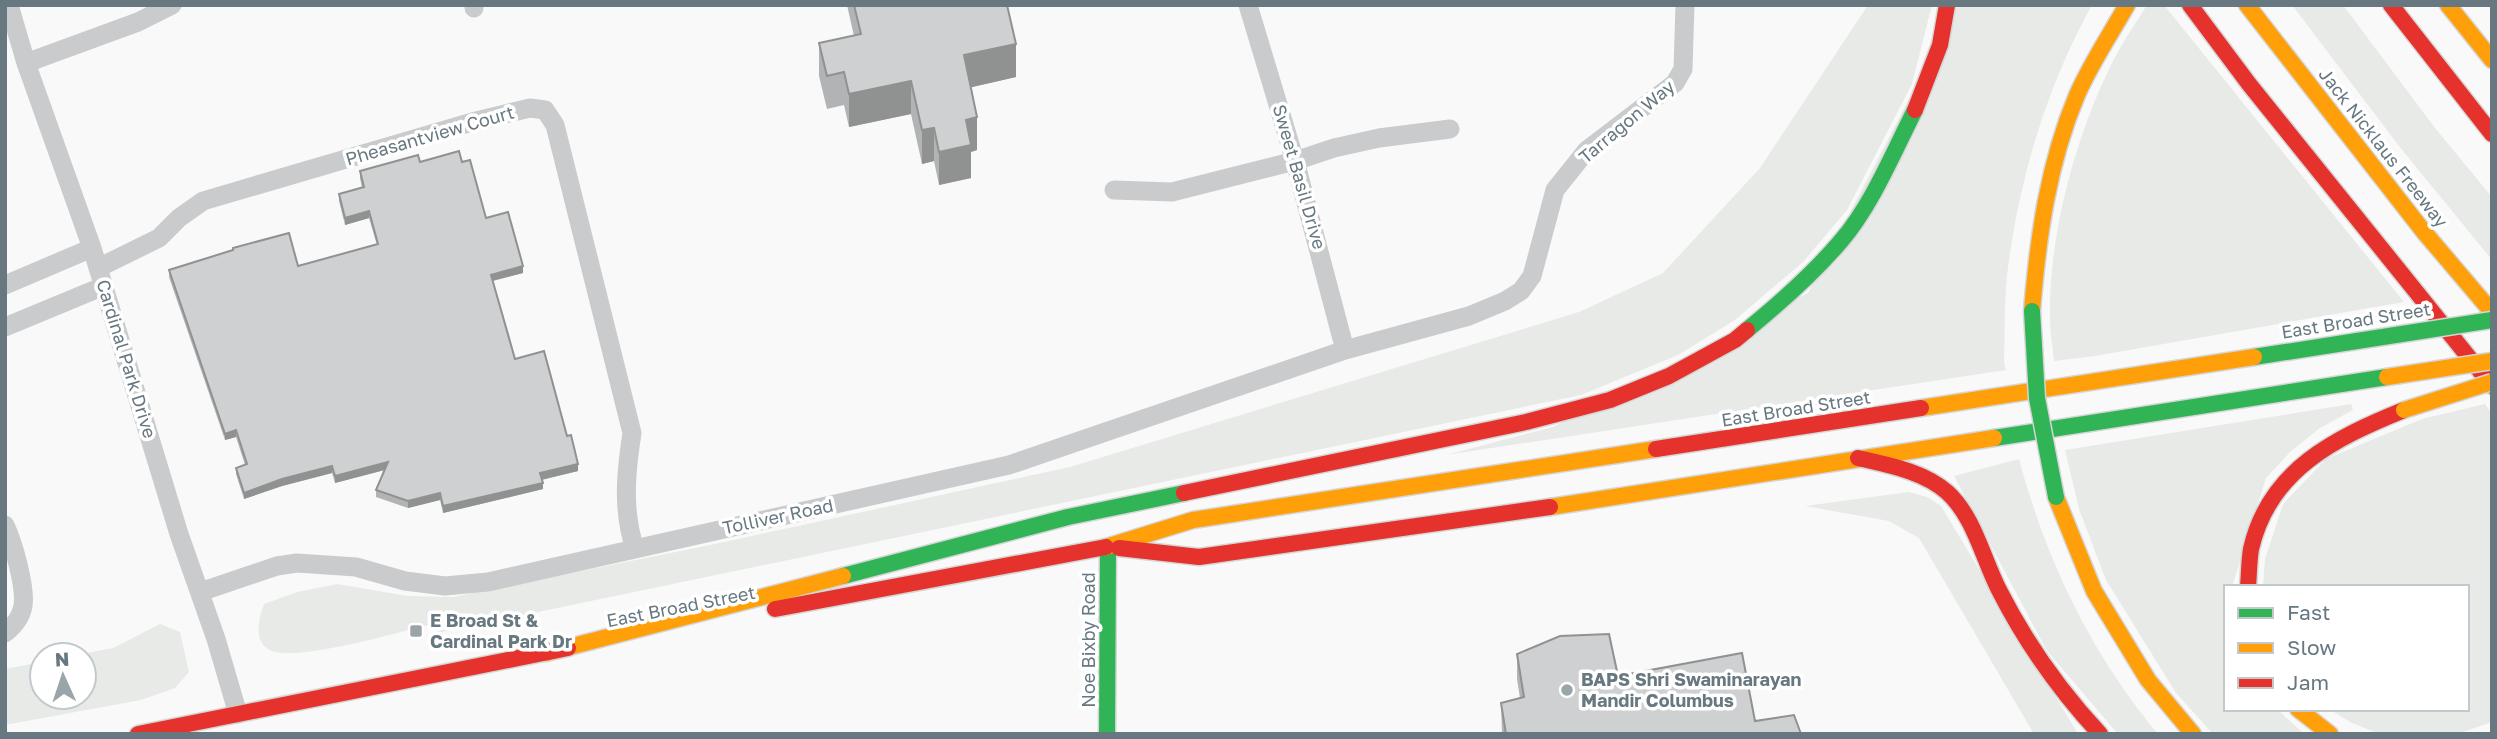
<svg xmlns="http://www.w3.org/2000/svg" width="2497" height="739" font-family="'Golos Text',sans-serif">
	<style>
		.green { fill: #e8eae7 }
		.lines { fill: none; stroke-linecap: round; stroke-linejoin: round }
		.fast-casing { stroke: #d5d6d7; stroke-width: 19 }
		.slow-casing { stroke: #d5d6d7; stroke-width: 19 }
		.jam-casing { stroke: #d5d6d7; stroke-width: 19 }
		.street { stroke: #cacbcc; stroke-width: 19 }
		.fast { stroke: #30b455; stroke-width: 16 }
		.slow { stroke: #ff9f0a; stroke-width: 16 }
		.jam { stroke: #e5322d; stroke-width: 16 }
		.fast-bridge-casing { stroke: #d4d5d6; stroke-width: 19; stroke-linecap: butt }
		.slow-bridge-casing { stroke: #d4d5d6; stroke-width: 19; stroke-linecap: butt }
		.fast-bridge { stroke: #30b455; stroke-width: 16 }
		.slow-bridge { stroke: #ff9f0a; stroke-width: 16 }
		.wall { fill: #b1b3b4 }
		.shaded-wall { fill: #909292 }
		.building { fill: #ced0d1; stroke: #909292; stroke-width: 2 }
		.poi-dot { fill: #9aa5aa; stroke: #fff; stroke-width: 2.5 }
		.labels { text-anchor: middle; stroke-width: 7; stroke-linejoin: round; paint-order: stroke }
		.street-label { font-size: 18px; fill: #677880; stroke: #fff }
		.poi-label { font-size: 18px; font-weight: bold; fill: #677880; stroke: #fff; text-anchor: start }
	</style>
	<rect width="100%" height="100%" fill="#f9f9f9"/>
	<path class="green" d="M1868 5H1932L1912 84 1847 210 1803 262 1735 320 1678 355 1581 395 437 633 436 623C406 630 290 665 268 649 253 638 259 619 264 604L297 592 337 584 408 596 453 597 715 544 1070 467 1579 312 1663 273 1760 168Z
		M1958 5H2092C2046 87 2018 183 2007 276 2004 305 2005 334 2004 363L2006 370 1446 455 1553 427 1808 293Z
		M2147 5H2164L2404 302 2095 356 2054 361C2053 347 2050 333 2050 318 2048 234 2078 125 2119 50 2127 35 2138 20 2147 5Z
		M2292 5H2343L2435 128 2492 197V260L2399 146Z
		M2351 404 2353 410 2320 428 2291 451 2266 478 2232 587H2226V709H2277L2304 734H2213L2176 693 2106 580 2079 509 2065 450Z
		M2485 404 2492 414V722L2457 734H2380L2352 723 2329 709H2467V587H2263L2265 559 2283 504 2326 459 2422 419Z
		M2019 459C2046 560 2091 654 2158 734H2118L2047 651 1954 476Z
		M1909 492 1927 497 1941 506 2078 734H2034L1919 538 1889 521 1805 506Z
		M160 624 180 632 189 672 175 688 141 700 5 725V669L42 662V697H84V655H76L113 648Z"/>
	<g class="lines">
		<defs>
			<path id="fast" d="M1747 330C1780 303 1813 274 1841 241 1872 205 1893 153 1915 110
				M2254 357 2357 341
				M1994 438 2387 377
				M843 576 1068 517 1184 493
				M1107 734 1108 547"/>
			<path id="slow" d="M2247 5 2424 232 2492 312
				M2448 5 2492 60
				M2032 311C2038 237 2048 164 2077 95 2091 63 2110 35 2127 5
				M1921 408 2254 357
				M2056 497 2094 591 2148 680 2193 734
				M1550 507 1994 438
				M1106 547 1193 520 1656 449
				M546 653 843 576
				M2298 709 2330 734"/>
			<path id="jam" d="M2190 5 2249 84 2492 386
				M2391 5 2492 134
				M1915 110 1940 45 1947 5
				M1656 449 1921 408
				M1858 458C1888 465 1923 471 1947 492 1974 516 1983 559 1999 590 2026 643 2060 691 2100 734
				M1184 493 1526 422 1610 400 1669 376 1735 340 1747 330
				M1119 548 1199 557 1550 507
				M2248 587C2249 575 2249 561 2251 549 2269 470 2335 438 2404 410
				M775 609 1106 547
				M138 734 568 648"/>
		</defs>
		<use href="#fast" class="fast-casing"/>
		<use href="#slow" class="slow-casing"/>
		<use href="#jam" class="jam-casing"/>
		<path class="street" d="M9 5 26 63 92 248 179 534 216 639 238 714
			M1248 5 1295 161 1345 350
			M474 8V5
			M26 63 138 22 172 5
			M1114 190 1172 192 1295 161 1334 148 1379 138 1450 129
			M98 268 159 238 179 218 203 201 472 122 530 108 545 110 555 125 632 433C626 472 622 510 635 549
			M5 285 92 248
			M5 327 104 286
			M5 525C13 542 26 587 23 606 21 617 14 626 5 633
			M200 592 277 566 297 563 356 567 405 581 445 586 488 582 1009 465 1345 350 1469 316 1505 301 1521 291 1532 276 1555 190 1587 150 1675 83 1683 69 1685 5"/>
		<use href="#fast" class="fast"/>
		<use href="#slow" class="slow"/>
		<use href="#jam" class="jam"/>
		<defs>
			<path id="fast-bridge" d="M2032 311 2037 398 2056 497
				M2357 341 2492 320"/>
			<path id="slow-bridge" d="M2387 377 2492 361
				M2404 410 2492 382"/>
		</defs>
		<use href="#fast-bridge" class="fast-bridge-casing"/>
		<use href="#slow-bridge" class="slow-bridge-casing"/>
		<use href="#fast-bridge" class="fast-bridge"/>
		<use href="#slow-bridge" class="slow-bridge"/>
	</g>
	<path class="wall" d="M847 5H1007L1016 77 971 87 977 150 971 152V178L939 185 934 161 922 164 911 114 849 127 844 105 827 109 819 76V43L854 36Z
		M420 162H462L486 218 523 273 493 281 515 359 567 436 578 471 542 480 543 489 443 513 440 500 408 508 376 497V490L385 470 335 483 332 473 282 486 244 499 236 474V468L245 465 236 437 225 440 169 277V270L298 266 377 245 369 218 345 225 339 201V194L362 188 360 178V171Z
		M1517 654 1618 676 1755 721 1801 734H1502L1501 703 1520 698 1517 679Z"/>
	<path class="shaded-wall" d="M1016 44V77L964 89V55Z
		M911 81V114L849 127V94Z
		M977 117V150L971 152V178L939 185V152L966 120Z
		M934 128V161L922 164V130Z
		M369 211V218L345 225V218Z
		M523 266V273L491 281V275Z
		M236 430V437L225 440V434Z
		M388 462V469L335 483V476Z
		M578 464V471L540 480V473Z
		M332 466V473L282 486 244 499V493L282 479Z
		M543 483V489L443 513V506Z
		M440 493V500L408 508V501Z"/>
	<path class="building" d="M854 5H1007L1016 44 964 55 977 117 966 120 971 145 939 152 934 128 922 130 911 81 849 94 844 72 827 76 819 43 861 34Z
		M459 151 462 162 470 160 486 218 508 212 523 266 491 275 515 359 544 351 567 436 571 435 578 464 540 473 543 483 443 506 440 493 408 501 376 490 388 462 335 476 332 466 282 479 244 493 236 468 247 464 236 430 225 434 169 270 233 250V248L289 233 298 266 378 244 369 211 345 218 339 194 364 187 360 171 418 155 420 162Z
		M1609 634 1618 676 1742 653 1755 721 1794 715 1801 734H1506L1501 703 1524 697 1517 654 1560 636Z"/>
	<g class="poi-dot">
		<rect x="409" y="624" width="14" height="14" rx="3.5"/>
		<circle cx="1567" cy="690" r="7"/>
	</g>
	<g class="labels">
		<g class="street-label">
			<text transform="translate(1627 122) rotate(-40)" y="6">Tarragon Way</text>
			<text transform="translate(430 136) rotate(-16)" y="6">Pheasantview Court</text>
			<text transform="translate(2383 148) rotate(52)" y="6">Jack Nicklaus Freeway</text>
			<text transform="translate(1299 177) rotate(74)" y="6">Sweet Basil Drive</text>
			<text transform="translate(2356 321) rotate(-9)" y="6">East Broad Street</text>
			<text transform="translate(126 359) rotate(73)" y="6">Cardinal Park Drive</text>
			<text transform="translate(1796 409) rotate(-9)" y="6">East Broad Street</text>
			<text transform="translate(778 517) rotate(-12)" y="6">Tolliver Road</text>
			<text transform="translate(681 607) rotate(-11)" y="6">East Broad Street</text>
			<text transform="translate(1089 640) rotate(-90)" y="6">Noe Bixby Road</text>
		</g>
		<g class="poi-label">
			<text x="430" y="627">E Broad St &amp;<tspan x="430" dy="21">Cardinal Park Dr</tspan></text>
			<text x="1581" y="686">BAPS Shri Swaminarayan<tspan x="1581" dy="21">Mandir Columbus</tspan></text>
		</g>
	</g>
	<rect width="2497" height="739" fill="none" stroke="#677880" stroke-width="14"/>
	<rect x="2224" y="585" width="245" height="126" fill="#ffffff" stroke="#c2c9cc" stroke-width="2"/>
	<rect x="2238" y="608" width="35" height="10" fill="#30b455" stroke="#c2c9cc" stroke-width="2"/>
	<text x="2287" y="620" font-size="21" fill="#677880">Fast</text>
	<rect x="2238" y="643" width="35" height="10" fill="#ff9f0a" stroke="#c2c9cc" stroke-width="2"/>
	<text x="2287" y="655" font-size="21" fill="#677880">Slow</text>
	<rect x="2238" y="678" width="35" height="10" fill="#e5322d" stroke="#c2c9cc" stroke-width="2"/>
	<text x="2287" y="690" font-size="21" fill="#677880">Jam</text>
	<g transform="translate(63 676) rotate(357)"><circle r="33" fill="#ffffff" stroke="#c2c9cc" stroke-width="2"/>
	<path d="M0-5L12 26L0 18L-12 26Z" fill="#9aa5aa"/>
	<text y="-10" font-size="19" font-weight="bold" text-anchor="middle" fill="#677880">N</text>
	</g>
</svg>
